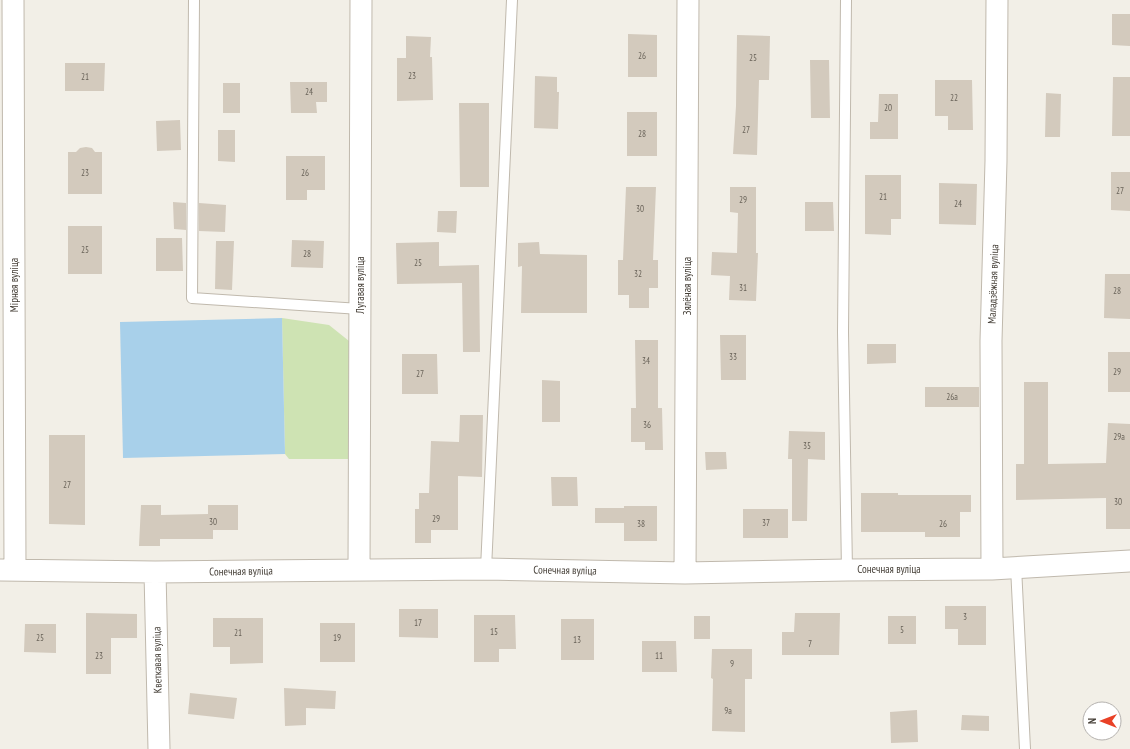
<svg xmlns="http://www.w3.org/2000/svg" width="1130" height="749" font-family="'PT Sans Narrow',sans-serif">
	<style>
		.green { fill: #cee3b3 }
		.water { fill: #a8d0ea }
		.building { fill: #d3cabd }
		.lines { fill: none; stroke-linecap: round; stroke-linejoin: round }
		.service-casing { stroke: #c0b9ad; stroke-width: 12 }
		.minor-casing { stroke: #c0b9ad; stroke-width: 23 }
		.service { stroke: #fff; stroke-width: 10 }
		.minor { stroke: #fff; stroke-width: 21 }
		.labels { text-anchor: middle; stroke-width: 3; stroke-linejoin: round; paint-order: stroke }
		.number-label { font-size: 9px; fill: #686258 }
		.street-label { font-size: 11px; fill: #453f37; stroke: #fff }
	</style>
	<rect width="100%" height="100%" fill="#f2efe7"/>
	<path class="green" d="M282 318 329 325 349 341V459H289L285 454Z"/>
	<path class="water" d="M282 318 285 454 123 458 120 322Z"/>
	<path class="building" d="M1112 14H1130V46L1112 45Z
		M628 34 657 35V77H628Z
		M737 35 770 36 769 80H759L757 155 733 154 736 106Z
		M406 36 431 37 430 57H432L433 100 397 101V58H406Z
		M810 60H829L830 118H811Z
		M65 63H105L104 91H65Z
		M535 76 557 77V92H559L558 129 534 128Z
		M1113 77H1130V136H1112Z
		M935 80H972L973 130H948V116H935Z
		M290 82H327V102H316L317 113H291Z
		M223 83H240V113H223Z
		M1046 93 1061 94 1060 137H1045Z
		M879 94H898V139H870V122H878Z
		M459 103H489V187H460Z
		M627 112H657V156H627Z
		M180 120 181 150 157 151 156 121Z
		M218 130H235V162L218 161Z
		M86 147 92 148 95 152H102V194H68V152H76L80 148Z
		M286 156H325V190H307V200H286Z
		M1111 172H1130V211L1111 210Z
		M865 175H901V219H891V235L865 234Z
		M939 183 977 184 976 225 939 224Z
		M626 187H656L653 260H658V288H649V308H629V295H618V260H623Z
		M730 187H756V253H758L756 301 729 300 730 276 711 275 712 252 737 253 738 213 730 212Z
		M173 202 186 203V230L174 229Z
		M805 202H833L834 231H805Z
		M199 203 226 205 225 232 199 231Z
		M438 211H457L456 233 437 232Z
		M68 226H102V274H68Z
		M156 238H182L183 271H156Z
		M292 240 324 241 323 268 291 267Z
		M216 241H234L232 290 215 289Z
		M439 242V266L479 265 480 352H463L462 283 397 284 396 243Z
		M539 242 540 254 587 255V313H521L522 266 518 267V243Z
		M1105 274H1130V319L1104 318Z
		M720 335H746V380H721Z
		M635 340H658V408H662L663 450H645V442H631V408H636Z
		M867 344H896V363L867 364Z
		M1108 352H1130V392H1108Z
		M402 354H437L438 394H402Z
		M542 380 560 381V422H542Z
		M1024 382H1048V464L1106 463 1108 423 1130 424V529H1106V498L1016 500V464H1024Z
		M925 387H979V407H925Z
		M460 415H483L482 477 458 476V530H431V543H415V509H419V493H429L431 441 459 442Z
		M789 431 825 432V460L808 459 807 521H792V459H788Z
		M49 435H85V525L49 524Z
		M705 452H726L727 469 706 470Z
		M551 477H577L578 506H552Z
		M861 493H898V495H971V512H960V537H925V532H861Z
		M141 505H161V515L208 514V505H238V530H213V539H160V546H139Z
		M624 506H657V541H624V523H595V508H624Z
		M743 509H788V538H743Z
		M945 606H986V645H958V629H945Z
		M399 609H438V638L399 637Z
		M86 613 137 614V638H111V674H86Z
		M795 613H840L839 655H782V632H794Z
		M474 615H515L516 649H499V662H474Z
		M694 616H710V639H694Z
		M888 616H916V644H888Z
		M213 618H263V663L230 664V647H213Z
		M561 619H594V660H561Z
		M320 623H355V662H320Z
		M25 624H56V653L24 652Z
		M642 641H676L677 672H642Z
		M712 649H752V679H745V732L712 731 713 679 711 678Z
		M284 688 336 691 335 709 306 708V725L285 726Z
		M190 693 237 698 234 719 188 714Z
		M917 710 918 742 891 743 890 712Z
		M962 715 989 716V731L961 730Z"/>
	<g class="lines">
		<defs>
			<path id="service" d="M194 0 192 298 360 309
				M846 0 843 332 847 570
				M1016 567 1025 749
				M486 569 512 0"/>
			<path id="minor" d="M13 0 15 570
				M992 569 991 341 996 161 997 0
				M0 570 155 572 486 569 685 573 847 570 992 569 1130 561
				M359 570 361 0
				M155 572 159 749
				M685 573 688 0"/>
		</defs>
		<use href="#service" class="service-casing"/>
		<use href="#minor" class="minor-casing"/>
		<use href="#service" class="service"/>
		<use href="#minor" class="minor"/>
	</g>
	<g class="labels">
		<g class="number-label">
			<text x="642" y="59">26</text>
			<text x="753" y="61">25</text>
			<text x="412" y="79">23</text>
			<text x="85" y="80">21</text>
			<text x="309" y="95">24</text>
			<text x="954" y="101">22</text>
			<text x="888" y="111">20</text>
			<text x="746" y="133">27</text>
			<text x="642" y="137">28</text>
			<text x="85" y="176">23</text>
			<text x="305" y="176">26</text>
			<text x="1120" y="194">27</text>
			<text x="883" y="200">21</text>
			<text x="743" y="203">29</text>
			<text x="958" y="207">24</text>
			<text x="640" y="212">30</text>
			<text x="85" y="253">25</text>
			<text x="307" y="257">28</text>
			<text x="418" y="266">25</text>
			<text x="638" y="277">32</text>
			<text x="743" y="291">31</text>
			<text x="1117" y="294">28</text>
			<text x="733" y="360">33</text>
			<text x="646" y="364">34</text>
			<text x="1117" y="375">29</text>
			<text x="420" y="377">27</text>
			<text x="952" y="400">26а</text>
			<text x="647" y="428">36</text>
			<text x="1119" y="440">29а</text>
			<text x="807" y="449">35</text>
			<text x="67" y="488">27</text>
			<text x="1118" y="505">30</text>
			<text x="436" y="522">29</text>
			<text x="213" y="525">30</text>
			<text x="766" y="526">37</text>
			<text x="641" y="527">38</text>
			<text x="943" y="527">26</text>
			<text x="965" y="620">3</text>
			<text x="418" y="626">17</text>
			<text x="902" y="633">5</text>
			<text x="494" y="635">15</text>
			<text x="238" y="636">21</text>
			<text x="40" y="641">25</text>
			<text x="337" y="641">19</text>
			<text x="577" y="643">13</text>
			<text x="810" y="647">7</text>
			<text x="99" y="659">23</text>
			<text x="659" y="659">11</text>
			<text x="732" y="667">9</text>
			<text x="728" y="714">9а</text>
		</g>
		<g class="street-label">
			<text transform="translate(993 284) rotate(-88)" y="4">Маладзёжная вуліца</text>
			<text transform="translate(14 285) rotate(-90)" y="4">Мірная вуліца</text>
			<text transform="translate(360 285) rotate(-90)" y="4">Лугавая вуліца</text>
			<text transform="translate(687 286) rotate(-90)" y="4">Зялёная вуліца</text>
			<text x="889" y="573">Сонечная вуліца</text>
			<text transform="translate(565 570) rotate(1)" y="4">Сонечная вуліца</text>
			<text transform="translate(241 571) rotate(-1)" y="4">Сонечная вуліца</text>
			<text transform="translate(157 660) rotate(-91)" y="4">Кветкавая вуліца</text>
		</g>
	</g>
	<g transform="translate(1102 721) rotate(270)"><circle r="19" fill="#ffffff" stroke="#b5b2af"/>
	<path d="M0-3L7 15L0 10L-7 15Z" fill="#e94127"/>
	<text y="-6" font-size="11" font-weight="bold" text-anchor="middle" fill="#453f37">N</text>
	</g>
</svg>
